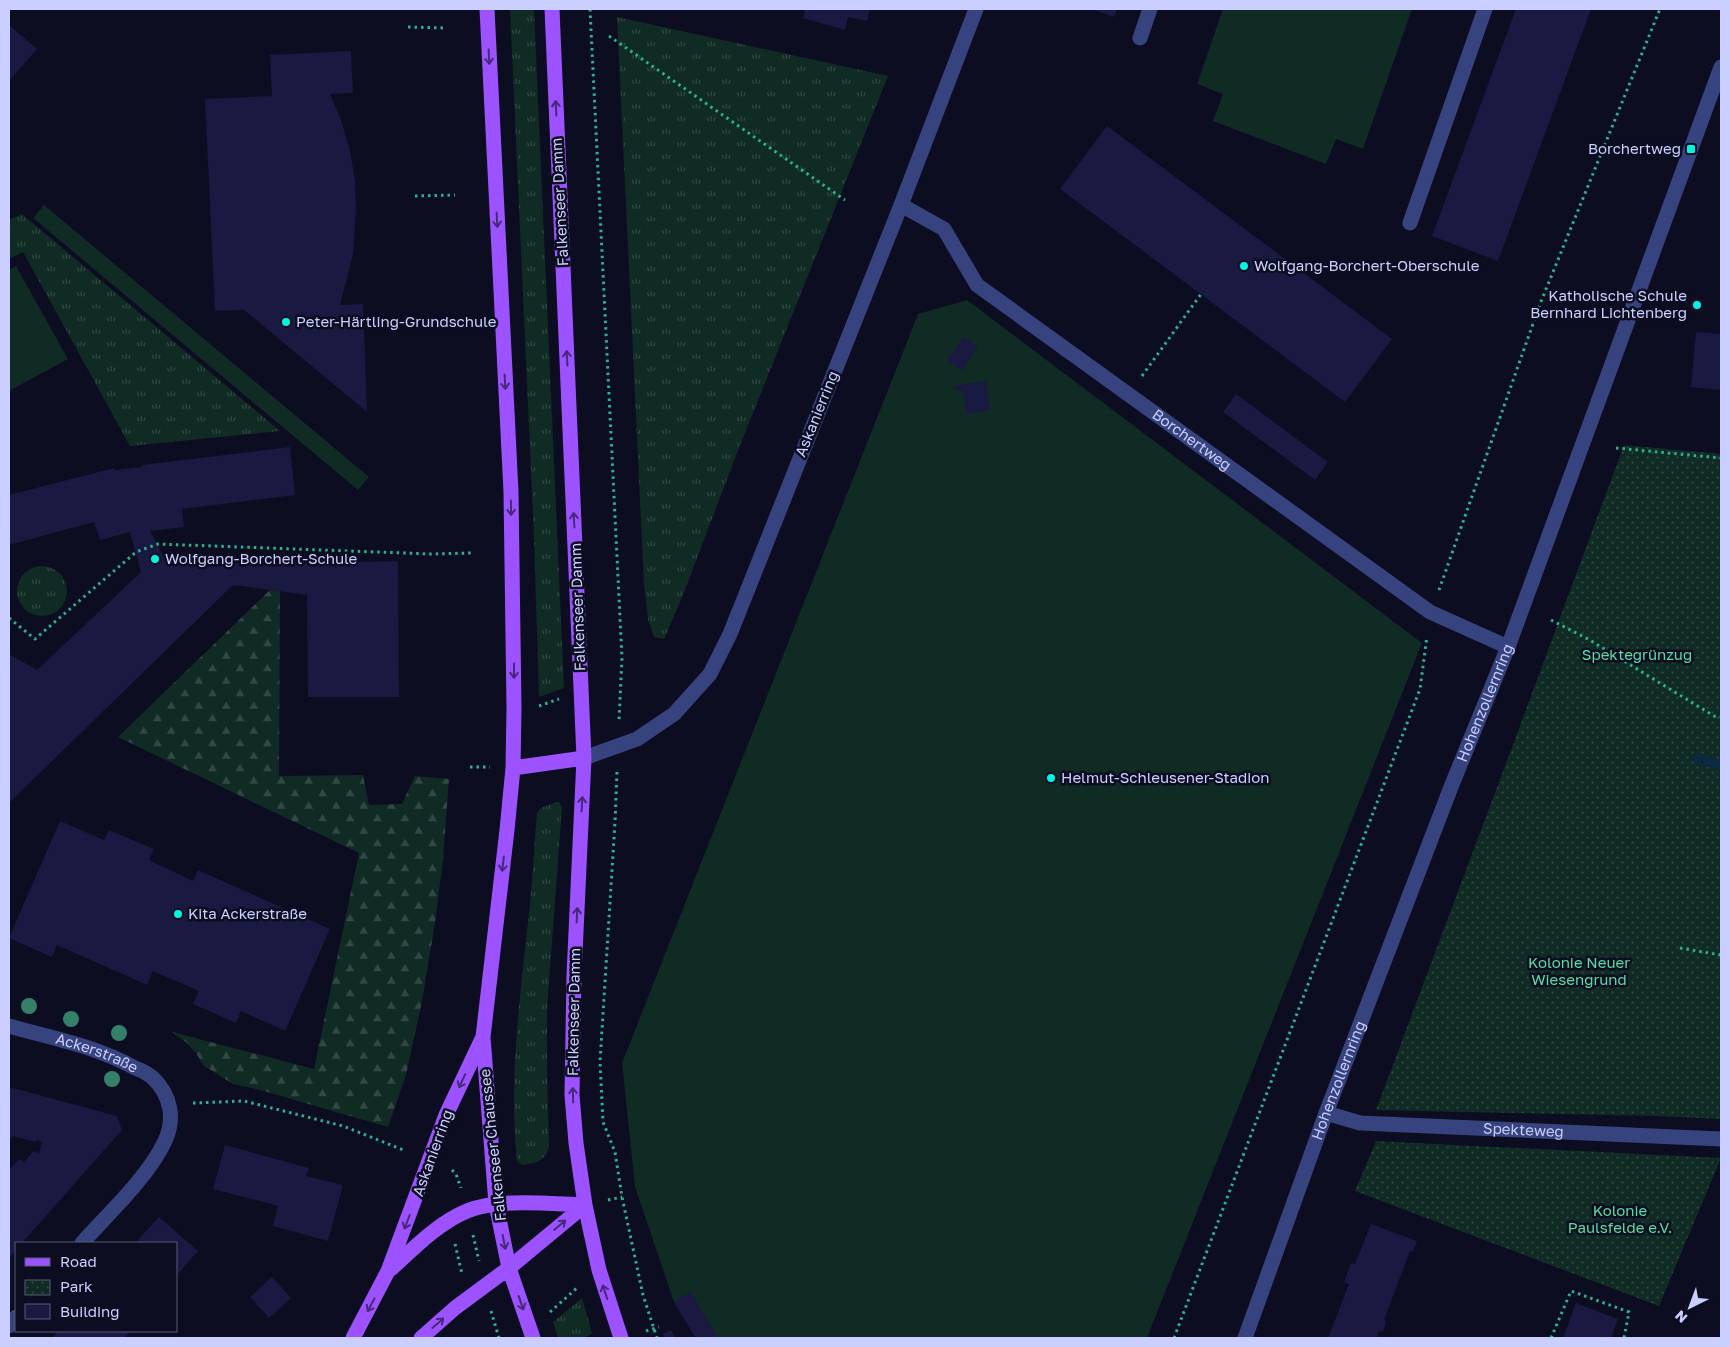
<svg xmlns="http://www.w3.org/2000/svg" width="1730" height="1347" font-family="'Golos Text',sans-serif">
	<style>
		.grass { fill: url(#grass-tufts) }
		.forest { fill: url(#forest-firs) }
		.park { fill: url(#park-dots) }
		.pitch { fill: #102a24 }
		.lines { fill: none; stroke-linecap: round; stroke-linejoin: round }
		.stream { stroke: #0b2940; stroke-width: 10 }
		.building { fill: #191941 }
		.path { stroke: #2db18f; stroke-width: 3; stroke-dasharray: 2.5 4; stroke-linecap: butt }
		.minor { stroke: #37437f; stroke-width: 15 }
		.major { stroke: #9d52ff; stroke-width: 15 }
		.tree { fill: #358068 }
		.oneway { stroke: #462979 }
		.poi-dot { fill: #00f6df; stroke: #0c0d20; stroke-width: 2 }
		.labels { text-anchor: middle; stroke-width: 5; stroke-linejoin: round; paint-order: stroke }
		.poi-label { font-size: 15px; fill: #cbcfff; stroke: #0c0d20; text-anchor: start }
		.street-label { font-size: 15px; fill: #cbcfff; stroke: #0c0d20 }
		.park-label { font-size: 15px; fill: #57dfa2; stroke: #0c0d20 }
	</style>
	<defs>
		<pattern id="grass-tufts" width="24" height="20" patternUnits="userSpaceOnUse" patternTransform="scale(1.25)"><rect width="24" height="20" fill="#102a24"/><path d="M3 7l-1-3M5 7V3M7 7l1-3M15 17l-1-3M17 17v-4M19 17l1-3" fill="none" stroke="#314845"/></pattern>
		<pattern id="forest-firs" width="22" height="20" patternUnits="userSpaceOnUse" patternTransform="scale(1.25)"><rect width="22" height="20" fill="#102a24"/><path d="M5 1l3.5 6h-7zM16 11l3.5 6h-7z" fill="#314845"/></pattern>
		<pattern id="park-dots" width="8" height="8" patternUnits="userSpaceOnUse" patternTransform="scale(1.25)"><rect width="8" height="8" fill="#102a24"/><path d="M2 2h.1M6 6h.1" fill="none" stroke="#314845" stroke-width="1.8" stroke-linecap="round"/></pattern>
	</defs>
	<rect width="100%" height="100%" fill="#0c0d20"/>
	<path class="grass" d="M510 9H534L564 688 539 697 534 538Z
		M617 17 888 76 737 453 683 595 664 639 654 637 648 619 644 584Z
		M22 214 280 431 130 446 23 252 9 259V220Z
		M17 591a25 25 0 1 1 50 0a25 25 0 1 1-50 0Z
		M556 802H559L562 807 547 1009V1070L549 1147C546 1160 535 1164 522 1165L517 1161C508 1075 521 990 530 904 533 874 534 844 537 813L541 808Z
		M582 1298 592 1333C584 1341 569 1338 558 1338L553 1322Z"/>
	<path class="forest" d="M270 590 280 591 279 776 363 775 369 805 402 804 415 776 449 779 443 860 435 923 422 1001 406 1075 388 1127 260 1090 233 1084 203 1065 196 1053 187 1043 172 1032 314 1069 359 853 118 737Z"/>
	<path class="park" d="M1624 445 1721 454V1119L1656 1116 1376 1110 1514 742Z
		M1376 1141 1721 1158 1659 1306 1355 1191Z"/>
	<path class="pitch" d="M1223 9H1412L1363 149 1336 139 1326 164 1213 121 1223 94 1197 84Z
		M44 205 369 477 358 490 33 218Z
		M16 266 68 359 9 391V270Z
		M967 300 1422 643 1147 1338H696L674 1302 635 1187 622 1063 918 314Z"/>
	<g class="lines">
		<path class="stream" d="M1698 759 1721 765"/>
	</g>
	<path class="building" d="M805 9H870L867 21 848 17 845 30 803 18Z
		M1092 9H1117L1114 17Z
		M1516 9H1591L1498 261 1432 236Z
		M9 25 37 49 9 81Z
		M351 51 353 93 330 94 341 120 350 151 355 181 356 208 353 254 340 305 363 304 367 412 244 310 215 311 205 99 272 96 270 55Z
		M1107 126 1392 339 1345 402 1060 189Z
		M1696 332 1721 334V390L1691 387Z
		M964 337 978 347 962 370 947 360Z
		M986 381 990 410 967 414 963 391H956L955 386Z
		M1236 394 1328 462 1315 480 1223 412Z
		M290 447 295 495 182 509 184 527 150 531 163 555 307 563 398 561 399 697H308L307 595 233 585 9 803V654L37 670 141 572 130 532 100 540 94 522 9 545V495L114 468V470L142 467V465Z
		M60 821 104 840 109 830 154 849 149 860 193 881 198 870 330 929 285 1031 241 1011 236 1023 193 1004 199 991 153 971 147 985 57 945 52 957 9 938Z
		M9 1087 117 1116 122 1130 22 1243H16V1250L9 1259V1170L19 1159 24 1162 33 1151 39 1153 42 1142 37 1140 36 1142 13 1136 9 1141Z
		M225 1145 309 1168 306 1176 343 1185 328 1241 273 1226 278 1206 213 1189Z
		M159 1217 198 1251 176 1276V1243H135Z
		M1371 1224 1417 1241 1413 1252 1410 1251 1384 1320 1386 1321 1383 1332 1379 1331 1377 1338H1328L1349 1284 1344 1282 1351 1263 1355 1264Z
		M272 1277 291 1298 269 1318 250 1297Z
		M691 1292 718 1338H696L674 1302Z
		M1576 1303 1618 1319 1611 1338H1563Z
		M671 1330 675 1338H666L663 1334Z
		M58 1331H131L124 1338H52Z"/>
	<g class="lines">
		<path class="path" d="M590 9 622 658 619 720
			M408 27 447 28
			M609 36 845 200
			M415 196 455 195
			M1142 376 1201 294
			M1616 448 1721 458
			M1439 590 1540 304 1660 9
			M9 618 35 639 136 552 158 544 431 554 472 553
			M1551 620 1588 639 1714 716 1721 717
			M539 706 559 699
			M470 767H490
			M617 772 615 822 600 1062 603 1122 615 1152 622 1197 643 1295 657 1338
			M1680 948 1721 955
			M193 1103 244 1101 343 1126 406 1151
			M452 1170 456 1174 461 1188
			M608 1200 622 1197
			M473 1235 479 1261
			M455 1244 462 1274
			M491 1311 499 1338
			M550 1312 578 1287
			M646 1331 659 1327
			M1174 1338 1420 689 1427 636
			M1551 1338 1571 1291 1629 1312 1624 1338"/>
		<g class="minor">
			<path d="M1140 38 1150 9"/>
			<path id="s1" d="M901 205 944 229 977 285 1430 612 1508 647"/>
			<path d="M1410 223 1485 9"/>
			<path d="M584 758 637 739 674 714 710 674 730 634 901 205 976 9"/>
			<path id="s2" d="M9 1026C51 1038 96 1046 135 1068 141 1070 147 1073 152 1077 171 1095 176 1119 164 1143 147 1178 108 1214 82 1243"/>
			<path id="s3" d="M1326 1113 1360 1123 1721 1139"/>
			<path d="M9 1326 16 1317"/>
			<path id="s4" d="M1245 1338 1326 1113 1451 787 1508 647 1721 67"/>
		</g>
		<path class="major" d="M487 9 511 492 514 708 513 768 507 830 483 1037 496 1204 509 1268 533 1338
			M552 9 584 758 574 976 572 1095 576 1143 585 1205 599 1270 621 1338
			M513 768 584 758
			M391 1269C414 1248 438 1223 467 1211 499 1198 550 1204 585 1205
			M353 1338 388 1271 446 1115 482 1039
			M421 1338 455 1308 509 1268 585 1205"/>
	</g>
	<g class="tree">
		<circle cx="29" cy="1006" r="8"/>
		<circle cx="71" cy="1019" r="8"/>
		<circle cx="119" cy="1033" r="8"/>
		<circle cx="112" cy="1079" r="8"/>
	</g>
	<defs><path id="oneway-shaft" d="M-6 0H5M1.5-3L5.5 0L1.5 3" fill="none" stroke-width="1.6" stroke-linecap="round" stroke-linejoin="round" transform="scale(1.25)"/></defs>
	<g class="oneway">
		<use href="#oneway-shaft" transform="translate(489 57) rotate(87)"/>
		<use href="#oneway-shaft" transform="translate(556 108) rotate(-93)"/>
		<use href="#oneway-shaft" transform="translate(497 220) rotate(87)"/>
		<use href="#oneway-shaft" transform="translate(567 358) rotate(-93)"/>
		<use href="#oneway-shaft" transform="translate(505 382) rotate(87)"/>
		<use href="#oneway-shaft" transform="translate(511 508) rotate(89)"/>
		<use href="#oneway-shaft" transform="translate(574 520) rotate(-93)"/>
		<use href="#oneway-shaft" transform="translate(514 671) rotate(90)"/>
		<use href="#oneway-shaft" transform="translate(582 804) rotate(-87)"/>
		<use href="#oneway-shaft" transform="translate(503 864) rotate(97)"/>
		<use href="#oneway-shaft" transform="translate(577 915) rotate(-87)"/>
		<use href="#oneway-shaft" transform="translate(462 1081) rotate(115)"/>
		<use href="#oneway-shaft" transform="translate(573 1095) rotate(-92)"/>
		<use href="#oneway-shaft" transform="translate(407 1222) rotate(111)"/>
		<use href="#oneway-shaft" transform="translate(560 1225) rotate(-40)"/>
		<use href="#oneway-shaft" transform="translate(504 1242) rotate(79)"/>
		<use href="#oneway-shaft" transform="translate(605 1292) rotate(-108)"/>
		<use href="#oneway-shaft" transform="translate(521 1303) rotate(71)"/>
		<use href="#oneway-shaft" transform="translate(371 1305) rotate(118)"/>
		<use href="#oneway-shaft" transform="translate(438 1323) rotate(-41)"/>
	</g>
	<g class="poi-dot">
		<rect x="1686" y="144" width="10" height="10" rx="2.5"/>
		<circle cx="1244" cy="266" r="5"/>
		<circle cx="1697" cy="305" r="5"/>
		<circle cx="286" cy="322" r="5"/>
		<circle cx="155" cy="559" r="5"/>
		<circle cx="1051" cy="778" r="5"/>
		<circle cx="178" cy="914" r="5"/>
	</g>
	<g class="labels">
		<g class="poi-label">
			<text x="1681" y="154" text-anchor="end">Borchertweg</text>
			<text x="1254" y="271">Wolfgang-Borchert-Oberschule</text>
			<text x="1687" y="301" text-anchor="end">Katholische Schule<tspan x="1687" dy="17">Bernhard Lichtenberg</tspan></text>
			<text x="296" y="327">Peter-Härtling-Grundschule</text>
			<text x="165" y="564">Wolfgang-Borchert-Schule</text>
			<text x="1061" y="783">Helmut-Schleusener-Stadion</text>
			<text x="188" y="919">Kita Ackerstraße</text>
		</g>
		<g class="street-label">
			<text transform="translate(560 202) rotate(-93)" y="5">Falkenseer Damm</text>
			<text transform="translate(817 414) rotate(-68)" y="5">Askanierring</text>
			<text dy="5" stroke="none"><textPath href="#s1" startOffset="379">Borchertweg</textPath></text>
			<text transform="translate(578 607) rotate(-92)" y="5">Falkenseer Damm</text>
			<text dy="5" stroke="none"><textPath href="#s4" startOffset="679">Hohenzollernring</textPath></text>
			<text transform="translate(574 1012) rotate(-89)" y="5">Falkenseer Damm</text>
			<text dy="5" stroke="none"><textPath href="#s2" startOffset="92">Ackerstraße</textPath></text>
			<text dy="5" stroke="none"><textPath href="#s4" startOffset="274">Hohenzollernring</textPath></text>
			<text dy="5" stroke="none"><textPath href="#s3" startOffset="199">Spekteweg</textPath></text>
			<text transform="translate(493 1145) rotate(-96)" y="5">Falkenseer Chaussee</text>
			<text transform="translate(433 1153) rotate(-70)" y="5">Askanierring</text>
		</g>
		<g class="park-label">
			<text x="1637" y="660">Spektegrünzug</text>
			<text x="1579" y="968">Kolonie Neuer<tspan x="1579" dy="17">Wiesengrund</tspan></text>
			<text x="1620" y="1216">Kolonie<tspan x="1620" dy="17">Paulsfelde e.V.</tspan></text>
		</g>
	</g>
	<rect width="1730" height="1347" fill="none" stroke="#cbcfff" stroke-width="20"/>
	<rect x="15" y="1242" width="162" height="90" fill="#0c0d20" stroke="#585b79"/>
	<rect x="25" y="1258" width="25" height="8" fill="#9d52ff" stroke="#585b79"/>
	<text x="60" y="1267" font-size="15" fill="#cbcfff">Road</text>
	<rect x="25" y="1280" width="25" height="15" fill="url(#park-dots)" stroke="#585b79"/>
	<text x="60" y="1292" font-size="15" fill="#cbcfff">Park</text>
	<rect x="25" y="1304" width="25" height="15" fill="#191941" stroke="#585b79"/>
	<text x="60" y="1317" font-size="15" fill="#cbcfff">Building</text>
	<g transform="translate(1690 1307) rotate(222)" stroke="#0c0d20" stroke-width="4" paint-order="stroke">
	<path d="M0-4L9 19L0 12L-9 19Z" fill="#cbcfff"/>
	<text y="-8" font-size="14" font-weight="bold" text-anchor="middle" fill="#cbcfff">N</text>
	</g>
</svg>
